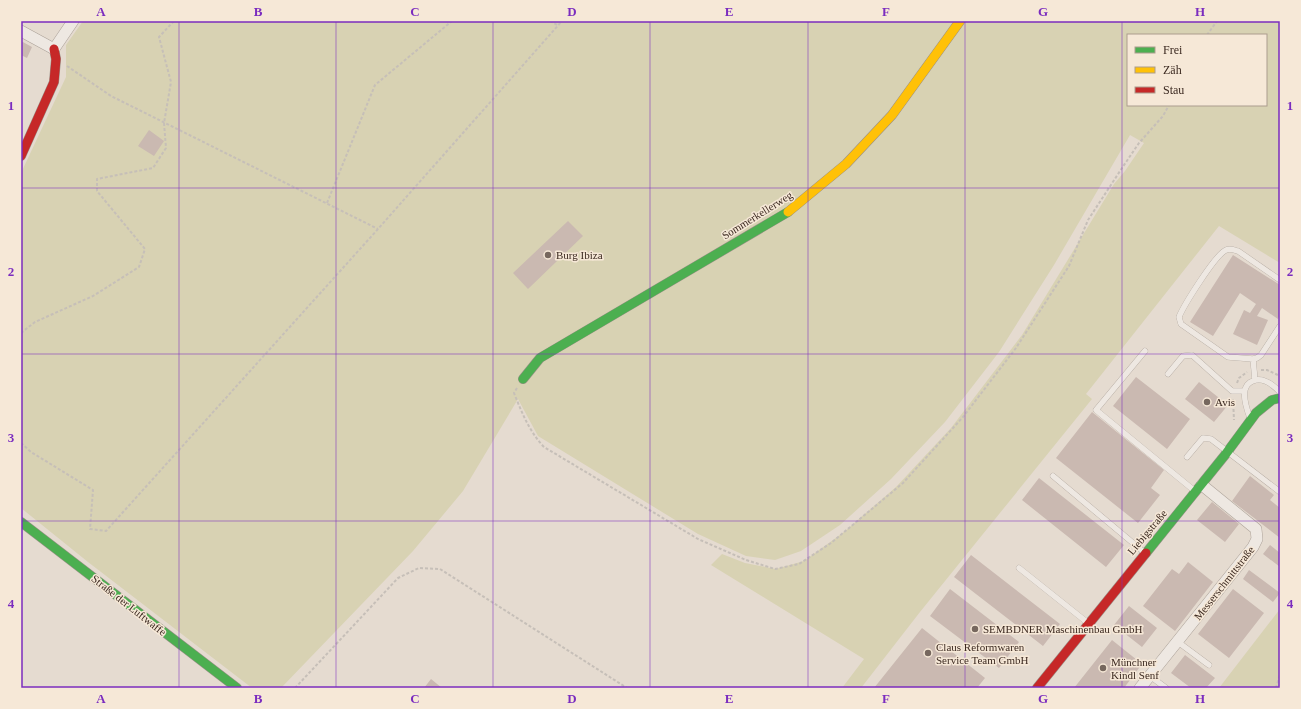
<svg xmlns="http://www.w3.org/2000/svg" width="1301" height="709" font-family="'Times New Roman',serif">
	<style>
		.green { fill: #d8d2b3; fill-rule: evenodd }
		.building { fill: #cab9b1 }
		.lines { fill: none; stroke-linecap: round; stroke-linejoin: round }
		.lane-casing { stroke: #aba198; stroke-width: 6 }
		.street-casing { stroke: #aba198; stroke-width: 12 }
		.fast-casing { stroke: #9a9088; stroke-width: 10 }
		.slow-casing { stroke: #9a9088; stroke-width: 10 }
		.jam-casing { stroke: #9a9088; stroke-width: 10 }
		.path { stroke: #c6bfb8; stroke-width: 2; stroke-dasharray: 3 2; stroke-linecap: butt }
		.lane { stroke: #eee8e2; stroke-width: 5.5 }
		.street { stroke: #eee8e2; stroke-width: 11 }
		.fast { stroke: #4caf50; stroke-width: 9 }
		.slow { stroke: #ffc107; stroke-width: 9 }
		.jam { stroke: #c62828; stroke-width: 9 }
		.grid { fill: none; stroke: #7b2cbf; stroke-width: 1; stroke-opacity: 0.55 }
		.poi-dot { fill: #76675e; stroke: #f6e8d7; stroke-width: 1.5 }
		.labels { text-anchor: middle; stroke-width: 3; stroke-linejoin: round; paint-order: stroke }
		.street-label { font-size: 11px; fill: #3b2920; stroke: #f6e8d7 }
		.poi-label { font-size: 11px; fill: #3b2920; stroke: #f6e8d7; text-anchor: start }
		.neatline { fill: none; stroke: #7b2cbf; stroke-width: 1.5 }
		.grid-label { font-size: 13px; text-anchor: middle; font-weight: bold; fill: #7b2cbf }
	</style>
	<rect width="100%" height="100%" fill="#e5dbd0"/>
	<path class="green" d="M83 21H1280V263L1219 226 1086 394 1092 399 920 612 861 688H842L864 659 711 565 722 554 745 563 776 569 804 561 844 532 896 487 951 428 1022 335 1114 184 1125 171 1144 143 1130 135 1054 265 999 352 945 422 891 479 840 525 801 551 775 560 746 556 698 534 538 436 518 399 463 491 413 551 281 688H252L88 562 21 508V173L66 77V45ZM1128 35H1266V105H1128Z
		M1280 609V688H1219Z"/>
	<path class="building" d="M21 41 32 47 27 58 21 55Z
		M149 130 164 141 154 156 138 146Z
		M568 221 583 236 528 289 513 273Z
		M1233 255 1280 285V315L1278 319 1262 308 1257 316 1268 320 1257 345 1233 334 1244 310 1250 313 1256 304 1240 293 1213 336 1190 322Z
		M1136 377 1190 419 1167 449 1113 406Z
		M1199 382 1228 405 1214 422 1185 399Z
		M1092 412 1164 470 1151 488 1160 495 1138 523 1056 458Z
		M1250 476 1274 495 1270 500 1280 508V538L1232 501Z
		M1039 478 1124 545 1106 567 1022 500Z
		M1212 502 1239 524 1225 542 1197 520Z
		M1270 545 1280 553V567L1263 554Z
		M971 555 1060 624 1043 646 954 577Z
		M1188 562 1213 582 1175 631 1143 606 1172 569 1179 574Z
		M1249 570 1280 593 1273 602 1243 579Z
		M950 589 1019 642 999 668 930 616Z
		M1233 589 1264 613 1229 658 1198 634Z
		M1129 606 1157 628 1142 647 1114 625Z
		M922 628 985 678 977 688H874Z
		M1112 640 1142 664 1124 688H1074Z
		M1185 655 1215 678 1206 688H1191L1171 673Z
		M431 679 442 688H424Z"/>
	<g class="lines">
		<defs>
			<path id="lane" d="M1145 351 1096 410 1196 492
				M1253 359 1257 358 1261 355 1280 326
				M1168 374 1183 356 1192 355 1232 391H1244
				M1255 380 1253 359 1228 357 1181 324 1179 317C1184 305 1215 255 1226 250 1230 248 1234 250 1238 251L1280 280
				M1250 418C1247 410 1243 399 1245 390 1247 381 1257 378 1265 381 1271 383 1276 388 1280 392
				M1187 457 1203 438 1211 439 1280 492
				M1053 476 1145 553
				M1019 568 1088 623
				M1178 642 1209 665
				M1150 676 1166 688"/>
			<path id="street" d="M21 31 54 49 73 21
				M1140 688 1253 547 1257 539 1256 529 1202 485"/>
			<path id="fast" d="M523 379 540 358 788 212
				M21 522 237 688
				M1146 553 1225 455 1256 413 1272 400 1280 398"/>
			<path id="slow" d="M788 212 846 164 892 115 960 21"/>
			<path id="jam" d="M21 156 54 82 56 59 54 49
				M1037 688 1146 553"/>
		</defs>
		<use href="#lane" class="lane-casing"/>
		<use href="#street" class="street-casing"/>
		<use href="#fast" class="fast-casing"/>
		<use href="#slow" class="slow-casing"/>
		<use href="#jam" class="jam-casing"/>
		<path class="path" d="M550 21 557 25
			M1207 35 1217 21
			M67 66 111 96 378 229
			M327 203 375 85 452 21
			M21 333 35 322 93 296 139 267 145 249 97 191V179L153 168 166 148 164 123 171 82 159 37 173 22 177 21
			M1261 370H1267L1280 376
			M1237 383 1239 378 1247 372
			M517 388 514 393C522 413 529 431 544 447L698 539 746 560 775 569 799 564 831 543 903 483 963 417 1016 348 1069 266 1088 220 1122 168 1139 143 1163 116 1169 105
			M1233 399 1234 420
			M21 443 31 452 93 490 90 529 106 531 378 229 562 21
			M295 688 398 578 419 568 440 569 627 688
			M1276 688 1280 674"/>
		<use href="#lane" class="lane"/>
		<use href="#street" class="street"/>
		<use href="#fast" class="fast"/>
		<use href="#slow" class="slow"/>
		<use href="#jam" class="jam"/>
	</g>
	<path class="grid" d="M179 21V688M336 21V688M493 21V688M650 21V688M808 21V688M965 21V688M1122 21V688M21 188H1280M21 354H1280M21 521H1280"/>
	<g class="poi-dot">
		<circle cx="548" cy="255" r="4"/>
		<circle cx="1207" cy="402" r="4"/>
		<circle cx="975" cy="629" r="4"/>
		<circle cx="928" cy="653" r="4"/>
		<circle cx="1103" cy="668" r="4"/>
	</g>
	<g class="labels">
		<g class="street-label">
			<text transform="translate(757 215) rotate(-32)" y="4">Sommerkellerweg</text>
			<text transform="translate(1147 532) rotate(-50)" y="4">Liebigstraße</text>
			<text transform="translate(1224 583) rotate(-52)" y="4">Messerschmittstraße</text>
			<text transform="translate(129 605) rotate(38)" y="4">Straße der Luftwaffe</text>
		</g>
		<g class="poi-label">
			<text x="556" y="259">Burg Ibiza</text>
			<text x="1215" y="406">Avis</text>
			<text x="983" y="633">SEMBDNER Maschinenbau GmbH</text>
			<text x="936" y="651">Claus Reformwaren<tspan x="936" dy="13">Service Team GmbH</tspan></text>
			<text x="1111" y="666">Münchner<tspan x="1111" dy="13">Kindl Senf</tspan></text>
		</g>
	</g>
	<rect width="1301" height="709" fill="none" stroke="#f6e8d7" stroke-width="44"/>
	<rect x="1127" y="34" width="140" height="72" fill="#f6e8d7" stroke="#ab9c8e"/>
	<rect x="1135" y="47" width="20" height="6" fill="#4caf50" stroke="#ab9c8e"/>
	<text x="1163" y="54" font-size="12" fill="#3b2920">Frei</text>
	<rect x="1135" y="67" width="20" height="6" fill="#ffc107" stroke="#ab9c8e"/>
	<text x="1163" y="74" font-size="12" fill="#3b2920">Zäh</text>
	<rect x="1135" y="87" width="20" height="6" fill="#c62828" stroke="#ab9c8e"/>
	<text x="1163" y="94" font-size="12" fill="#3b2920">Stau</text>
	<rect x="22" y="22" width="1257" height="665" class="neatline"/>
	<g class="grid-label">
		<text x="101" y="16">A</text>
		<text x="258" y="16">B</text>
		<text x="415" y="16">C</text>
		<text x="572" y="16">D</text>
		<text x="729" y="16">E</text>
		<text x="886" y="16">F</text>
		<text x="1043" y="16">G</text>
		<text x="1200" y="16">H</text>
		<text x="11" y="110">1</text>
		<text x="1290" y="110">1</text>
		<text x="11" y="276">2</text>
		<text x="1290" y="276">2</text>
		<text x="11" y="442">3</text>
		<text x="1290" y="442">3</text>
		<text x="11" y="608">4</text>
		<text x="1290" y="608">4</text>
		<text x="101" y="703">A</text>
		<text x="258" y="703">B</text>
		<text x="415" y="703">C</text>
		<text x="572" y="703">D</text>
		<text x="729" y="703">E</text>
		<text x="886" y="703">F</text>
		<text x="1043" y="703">G</text>
		<text x="1200" y="703">H</text>
	</g>
</svg>
